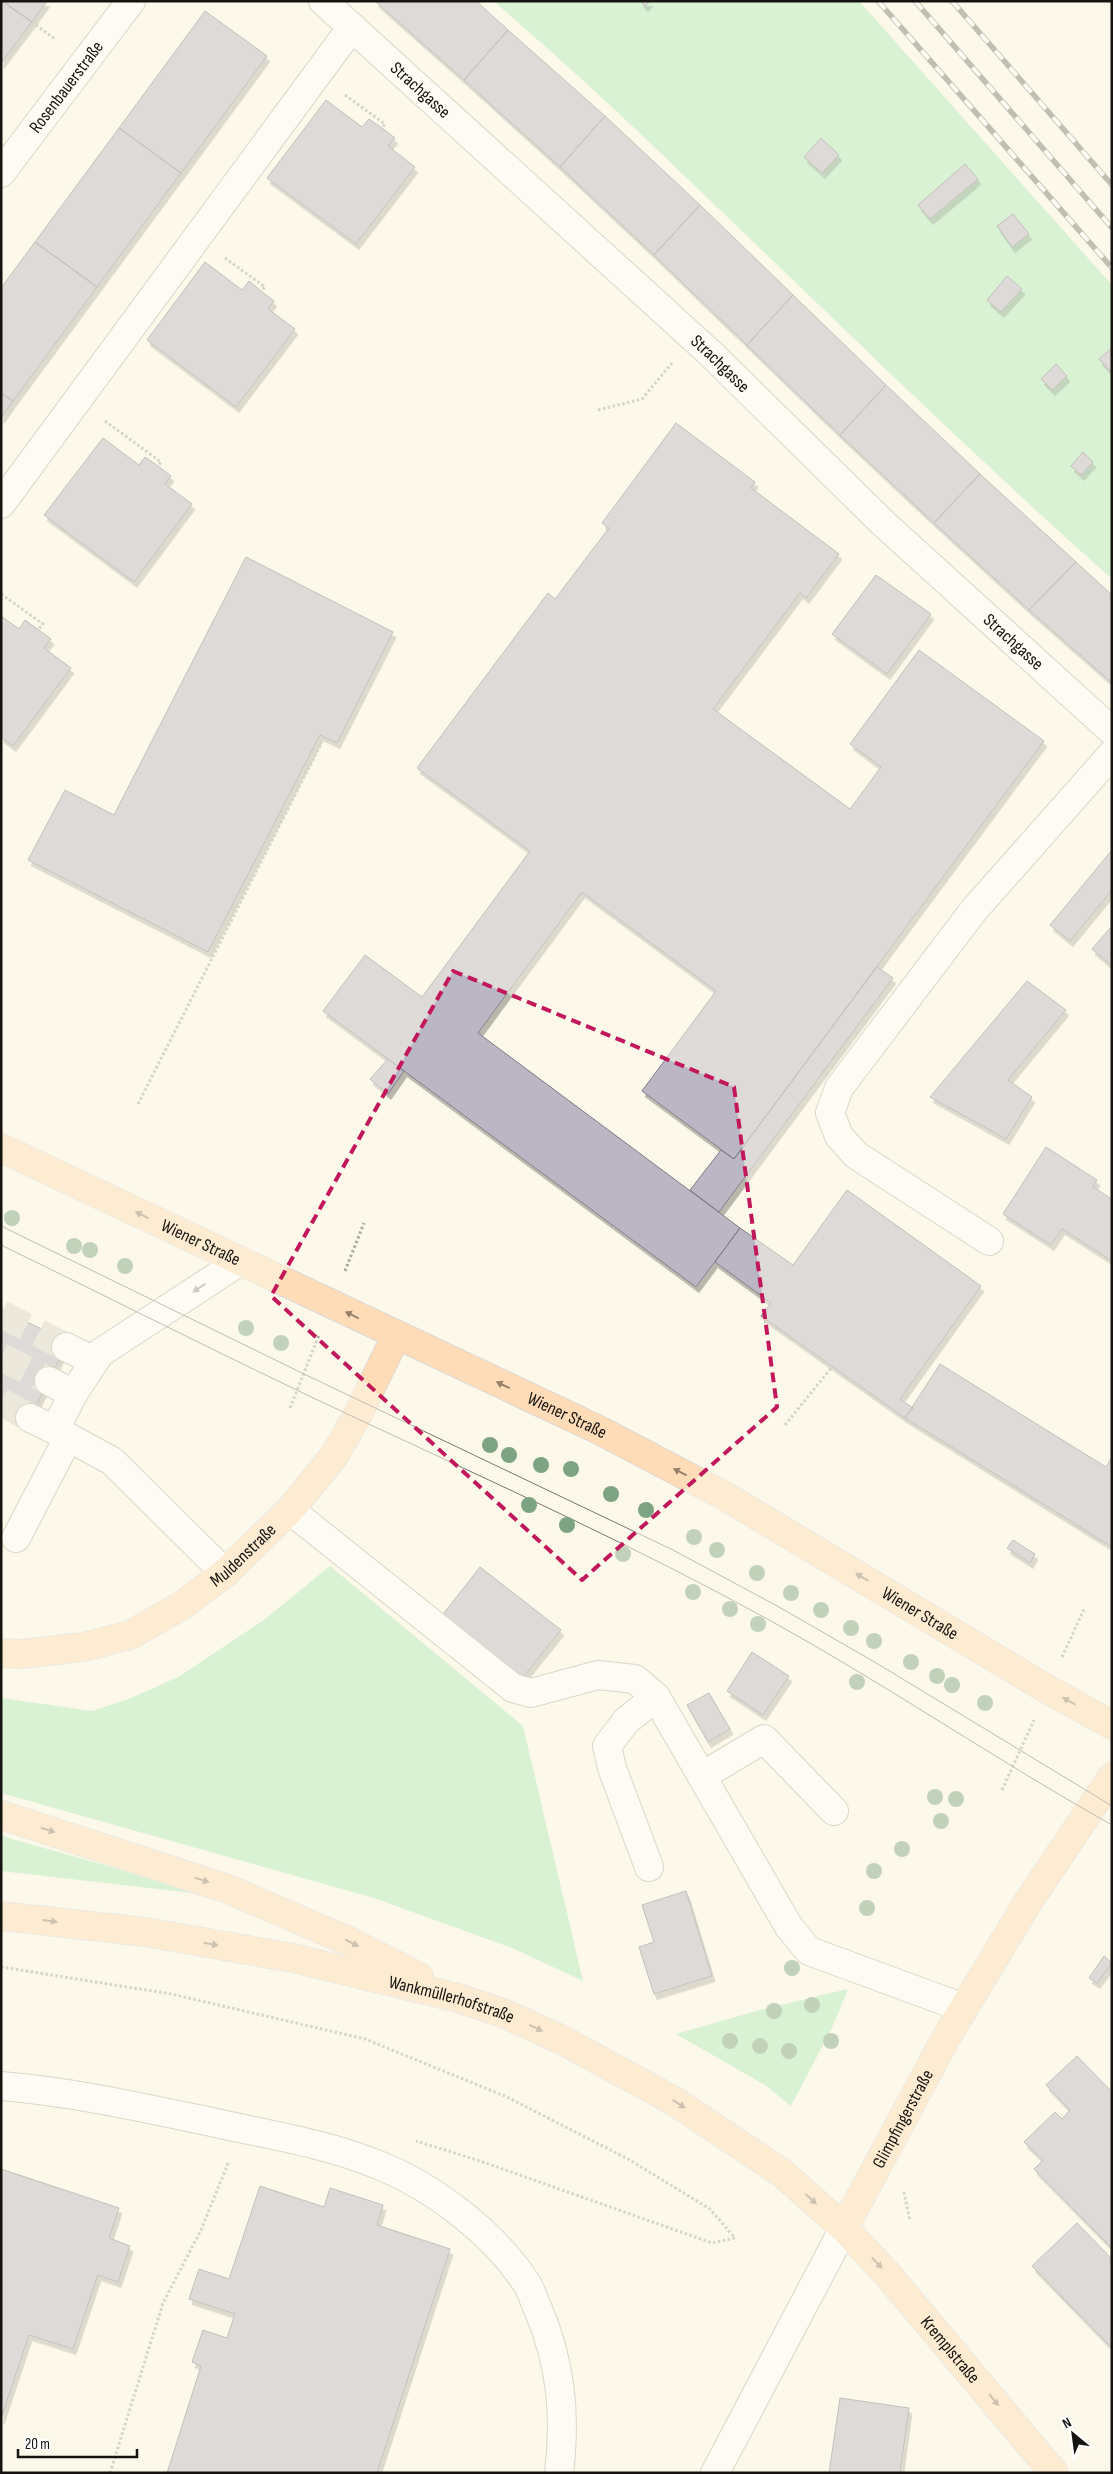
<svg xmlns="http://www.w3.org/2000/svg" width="1113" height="2474" font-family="'Sofia Sans Condensed',sans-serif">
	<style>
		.green { fill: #aeebb9 }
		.building { fill: #bbb6c3; stroke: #7f7b86; filter: url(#shadow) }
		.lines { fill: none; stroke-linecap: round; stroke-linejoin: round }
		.minor-tunnel { stroke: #dad6c9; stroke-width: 28; stroke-dasharray: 28 14; stroke-linecap: butt }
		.minor-casing { stroke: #b3afa2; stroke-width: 30 }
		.major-casing { stroke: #dad9d9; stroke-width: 30 }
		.path { stroke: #aca99f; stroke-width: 3; stroke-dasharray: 2.5 2.5; stroke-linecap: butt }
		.minor { stroke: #fff; stroke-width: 28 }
		.major { stroke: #fedcb7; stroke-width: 28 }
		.tram { stroke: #7a786f; stroke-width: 1 }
		.rail-casing { stroke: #7a786f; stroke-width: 5.5 }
		.rail { stroke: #fff; stroke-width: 4; stroke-dasharray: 11; stroke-linecap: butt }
		.tree { fill: #7da482 }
		.oneway { fill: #96826c }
		.oneway2 { fill: #969593 }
		.marked { fill: none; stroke: #c2185b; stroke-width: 4; stroke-dasharray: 10 6; stroke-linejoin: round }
		.labels { text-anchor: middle; stroke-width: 4; stroke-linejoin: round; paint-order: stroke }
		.street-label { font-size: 18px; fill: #161410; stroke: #fff }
	</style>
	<defs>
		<filter id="shadow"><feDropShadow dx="3" dy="5.5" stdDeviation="0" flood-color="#0004"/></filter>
	</defs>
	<rect width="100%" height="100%" fill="#fcf8ea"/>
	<path class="green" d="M494 1H859L1112 285V579C941 427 780 265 614 109 575 72 534 37 494 1Z
		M330 1566 523 1726 583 1981 512 1948 374 1898 1 1793V1698L92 1711 129 1699 180 1676 264 1620Z
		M1 1835 12 1839 210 1895 1 1871Z
		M848 1989 832 2028 791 2106 765 2085 676 2034 760 2010Z"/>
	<path class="building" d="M1 1 32 22 1 63Z
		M3 1H47L32 22Z
		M375 1H476L508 30 464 80Z
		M640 1H650L645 6Z
		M205 11 267 56 181 173 119 128Z
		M508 30 605 116 560 167 464 80Z
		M326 100 362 127 369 119 382 128 395 138 388 146 415 167 356 244 267 178Z
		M605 116 700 205 654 255 560 167Z
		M119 128 181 173 97 287 35 242Z
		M821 138 839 155 822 173 804 157Z
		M965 164 978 179 930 219 918 205Z
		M700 205 793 295 747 345 654 255Z
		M1013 214 1029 234 1012 247 997 226Z
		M35 242 97 287 13 401 1 393V288Z
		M205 262 242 290 249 281 261 291 274 301 268 309 295 329 236 407 147 340Z
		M1007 276 1022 289 1001 312 987 300Z
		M793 295 886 385 840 435 747 345Z
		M1112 348V371L1111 372 1099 359Z
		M1056 364 1067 376 1052 390 1041 379Z
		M886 385 980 474 934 523 840 435Z
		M1 393 13 401 1 418Z
		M676 423 755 482 751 488 839 554 806 598 800 593 713 709 850 809 881 767 850 744 919 650 1044 741 734 1159 642 1091 716 991 582 892 478 1033 740 1228 696 1287 323 1011 365 955 422 997 530 851 417 768 548 593 555 599 609 528 602 523Z
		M103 438 139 465 145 457 158 466 171 476 165 484 192 504 134 582 44 515Z
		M1083 452 1093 462 1081 475 1071 466Z
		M980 474 1076 562 1029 610 934 523Z
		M246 557 393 632 337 743 320 735 208 952 28 860 65 790 114 815Z
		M1076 562 1112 595V683L1029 610Z
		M876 575 931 614 887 674 832 634Z
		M1 616 19 629 25 620 51 639 44 648 71 668 13 746 1 737Z
		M1112 850V890L1070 941 1050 925Z
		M1112 926V966L1092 949Z
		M877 967 893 978 719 1212 690 1190 721 1150 734 1159Z
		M1027 981 1066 1010 1008 1080 1032 1097 1006 1139 930 1097Z
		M388 1059 404 1071 388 1094 370 1079Z
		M1046 1147 1097 1180 1093 1187 1112 1199V1261L1062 1229 1051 1245 1003 1214Z
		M847 1190 981 1286 900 1399 913 1408 905 1418 761 1316 771 1303 715 1262 740 1228 793 1265Z
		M1 1309 68 1342 28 1422 1 1408Z
		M940 1364 1106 1467 1112 1457V1547L905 1418Z
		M1013 1540 1035 1554 1030 1563 1007 1548Z
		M480 1567 561 1630 520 1681 440 1618Z
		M752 1652 789 1676 763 1715 727 1691Z
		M709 1693 730 1729 708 1742 687 1705Z
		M686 1891 712 1976 654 1994 639 1947 654 1942 642 1905Z
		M1104 1956 1112 1963 1097 1983 1089 1978Z
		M1077 2056 1112 2092V2248L1034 2169 1043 2160 1024 2142 1055 2112 1062 2119 1070 2110 1046 2085Z
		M1 2169 119 2208 109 2238 130 2246 118 2282 98 2275 73 2349 29 2335 1 2419Z
		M260 2186 324 2207 330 2188 383 2205 377 2225 450 2249 377 2473H167L201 2366 192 2362 203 2330 227 2338 235 2314 189 2299 199 2269 229 2279Z
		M1077 2223 1112 2259V2348L1032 2266Z
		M840 2398 909 2408 900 2473H829Z"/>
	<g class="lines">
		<path class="minor-tunnel" d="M1 1314 66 1347
			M1 1357 49 1381
			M1 1402 30 1418"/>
		<defs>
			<g id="minor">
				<path id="s1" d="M323 1 710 353 883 523 1112 731"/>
				<path id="s2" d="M1 173 131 1"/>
				<path d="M1 504 352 27"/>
				<path d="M989 1241 856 1155 839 1136 830 1113 839 1088 974 910 1112 754"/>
				<path d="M66 1347 94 1361"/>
				<path d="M49 1381 73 1394"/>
				<path d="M30 1418 55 1430 73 1394 100 1353 239 1262"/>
				<path d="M55 1430 112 1461 225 1573"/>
				<path d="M290 1510 513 1688 531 1693 598 1675 635 1679 656 1697 789 1927 809 1951 964 2008"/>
				<path d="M16 1538 68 1438"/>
				<path d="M702 1776 764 1739 834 1811"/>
				<path d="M649 1867 612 1768 607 1746 626 1721 656 1697"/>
				<path d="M1 2086C74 2092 145 2108 216 2123 270 2135 329 2144 381 2166 435 2188 495 2234 527 2284 532 2292 534 2301 538 2309 561 2363 566 2415 559 2473"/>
				<path d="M715 2473 844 2228"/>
			</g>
			<g id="major">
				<path id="s3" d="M1 1148 599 1430 723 1495 1047 1689 1112 1725"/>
				<path id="s4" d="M1 1653 21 1654 84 1647 130 1635 181 1606 225 1573 290 1510 334 1456 356 1418 396 1336"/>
				<path d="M1 1815 228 1889 348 1941 419 1977"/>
				<path id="s5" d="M1 1916 145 1932 293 1958 458 1998 503 2013 564 2041 674 2101 782 2173 844 2228 888 2275 1054 2473"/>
				<path id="s6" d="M844 2228 947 2036 1028 1902 1112 1777"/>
			</g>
		</defs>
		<use href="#minor" class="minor-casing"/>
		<use href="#major" class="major-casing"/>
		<path class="path" d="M32 22 55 39
			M345 95 385 124 382 128
			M225 258 265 287 261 291
			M598 410 642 399 672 363
			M105 421 161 462 158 466
			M1 594 43 624 38 630
			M138 1104 322 742
			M345 1271 364 1223
			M290 1408 319 1335
			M785 1425 832 1367
			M1062 1657 1085 1607
			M1002 1790 1034 1720
			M1 1967 171 1994 365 2039 507 2097 628 2159 710 2209 735 2238 712 2243 480 2161 416 2141
			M904 2192 910 2221
			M110 2473 163 2303 201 2230 229 2161"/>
		<use href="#minor" class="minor"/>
		<use href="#major" class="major"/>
		<path class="tram" d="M1 1226 304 1374 673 1550 779 1607 878 1664 1112 1806
			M1 1245C120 1303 238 1363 358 1419 497 1484 637 1547 771 1621 887 1685 996 1760 1112 1825"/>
		<defs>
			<path id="rail" d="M878 1 1112 268
				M915 1 1112 228
				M952 1 1112 185"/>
		</defs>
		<use href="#rail" class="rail-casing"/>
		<use href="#rail" class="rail"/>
	</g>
	<g class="tree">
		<circle cx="12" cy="1218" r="8"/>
		<circle cx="74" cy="1246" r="8"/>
		<circle cx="90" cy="1250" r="8"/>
		<circle cx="125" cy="1266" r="8"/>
		<circle cx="246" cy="1328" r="8"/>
		<circle cx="281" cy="1343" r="8"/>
		<circle cx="490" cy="1445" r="8"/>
		<circle cx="509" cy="1455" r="8"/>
		<circle cx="541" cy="1465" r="8"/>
		<circle cx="571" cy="1469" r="8"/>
		<circle cx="611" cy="1494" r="8"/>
		<circle cx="529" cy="1505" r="8"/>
		<circle cx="646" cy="1510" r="8"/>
		<circle cx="567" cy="1525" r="8"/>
		<circle cx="694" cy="1537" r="8"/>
		<circle cx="717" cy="1550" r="8"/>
		<circle cx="623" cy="1554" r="8"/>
		<circle cx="757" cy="1573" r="8"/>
		<circle cx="693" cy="1592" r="8"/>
		<circle cx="791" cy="1593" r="8"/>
		<circle cx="730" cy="1609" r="8"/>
		<circle cx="821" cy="1610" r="8"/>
		<circle cx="758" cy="1624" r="8"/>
		<circle cx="851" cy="1628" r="8"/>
		<circle cx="874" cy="1641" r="8"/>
		<circle cx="911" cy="1662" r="8"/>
		<circle cx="937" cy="1676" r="8"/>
		<circle cx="857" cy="1682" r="8"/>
		<circle cx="952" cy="1685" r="8"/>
		<circle cx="985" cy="1703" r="8"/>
		<circle cx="935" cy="1797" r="8"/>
		<circle cx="956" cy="1799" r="8"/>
		<circle cx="941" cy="1821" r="8"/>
		<circle cx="902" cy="1849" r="8"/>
		<circle cx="874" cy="1871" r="8"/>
		<circle cx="867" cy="1908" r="8"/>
		<circle cx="792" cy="1968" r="8"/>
		<circle cx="812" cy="2005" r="8"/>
		<circle cx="774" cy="2011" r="8"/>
		<circle cx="730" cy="2041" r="8"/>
		<circle cx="831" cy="2041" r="8"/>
		<circle cx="760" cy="2046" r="8"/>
		<circle cx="789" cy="2051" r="8"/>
	</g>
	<defs><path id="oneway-solid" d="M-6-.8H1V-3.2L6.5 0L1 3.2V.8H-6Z" transform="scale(1.25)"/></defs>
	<g class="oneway">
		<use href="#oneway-solid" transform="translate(142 1215) rotate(-154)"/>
		<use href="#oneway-solid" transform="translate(352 1315) rotate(-154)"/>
		<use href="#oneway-solid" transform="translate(503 1385) rotate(-155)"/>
		<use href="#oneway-solid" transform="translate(680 1472) rotate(-153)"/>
		<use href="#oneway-solid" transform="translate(862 1577) rotate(-149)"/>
		<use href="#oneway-solid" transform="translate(1069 1701) rotate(-151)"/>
		<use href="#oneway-solid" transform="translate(48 1830) rotate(18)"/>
		<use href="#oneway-solid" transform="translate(202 1880) rotate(18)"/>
		<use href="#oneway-solid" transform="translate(50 1921) rotate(7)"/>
		<use href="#oneway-solid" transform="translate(352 1943) rotate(26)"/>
		<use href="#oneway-solid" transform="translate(211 1944) rotate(10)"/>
		<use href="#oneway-solid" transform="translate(536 2028) rotate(25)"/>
		<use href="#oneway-solid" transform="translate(679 2104) rotate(33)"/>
		<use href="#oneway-solid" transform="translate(811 2199) rotate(42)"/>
		<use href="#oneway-solid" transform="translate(877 2263) rotate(47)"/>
		<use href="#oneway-solid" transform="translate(994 2400) rotate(50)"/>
	</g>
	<use class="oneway2" href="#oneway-solid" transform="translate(199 1288) rotate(147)"/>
	<path d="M0 0H1113V2474H0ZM453 971 734 1087 777 1407 582 1580 271 1296Z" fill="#fcf8ea" fill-opacity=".55" fill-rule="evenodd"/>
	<path class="marked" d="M453 971 734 1087 777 1407 582 1580 271 1296Z"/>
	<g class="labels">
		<g class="street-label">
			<text dy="6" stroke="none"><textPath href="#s2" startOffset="108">Rosenbauerstraße</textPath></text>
			<text dy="6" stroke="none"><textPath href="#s1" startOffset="132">Strachgasse</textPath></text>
			<text dy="6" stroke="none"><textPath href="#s1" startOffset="538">Strachgasse</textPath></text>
			<text dy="6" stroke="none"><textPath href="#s1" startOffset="942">Strachgasse</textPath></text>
			<text dy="6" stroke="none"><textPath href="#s3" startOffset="221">Wiener Straße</textPath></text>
			<text dy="6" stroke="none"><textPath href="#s3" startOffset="626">Wiener Straße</textPath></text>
			<text dy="6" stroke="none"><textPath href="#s4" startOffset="270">Muldenstraße</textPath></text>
			<text dy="6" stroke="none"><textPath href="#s3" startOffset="1031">Wiener Straße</textPath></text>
			<text dy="6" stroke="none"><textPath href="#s5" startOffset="459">Wankmüllerhofstraße</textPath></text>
			<text dy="6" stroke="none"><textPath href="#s6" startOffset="124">Glimpfingerstraße</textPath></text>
			<text dy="6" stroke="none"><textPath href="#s5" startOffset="1079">Kremplstraße</textPath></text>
		</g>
	</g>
	<rect width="1113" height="2474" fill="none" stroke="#161410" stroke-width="5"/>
	<g transform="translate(1073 2434) rotate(331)" stroke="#ffffff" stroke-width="4" paint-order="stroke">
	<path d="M0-4L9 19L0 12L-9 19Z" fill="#161410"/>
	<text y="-8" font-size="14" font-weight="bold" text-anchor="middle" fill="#161410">N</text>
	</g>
	<path d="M18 2449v8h119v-8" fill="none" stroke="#161410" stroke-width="2.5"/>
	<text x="25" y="2449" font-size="15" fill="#161410" stroke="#ffffff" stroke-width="4" paint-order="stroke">20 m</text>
</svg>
